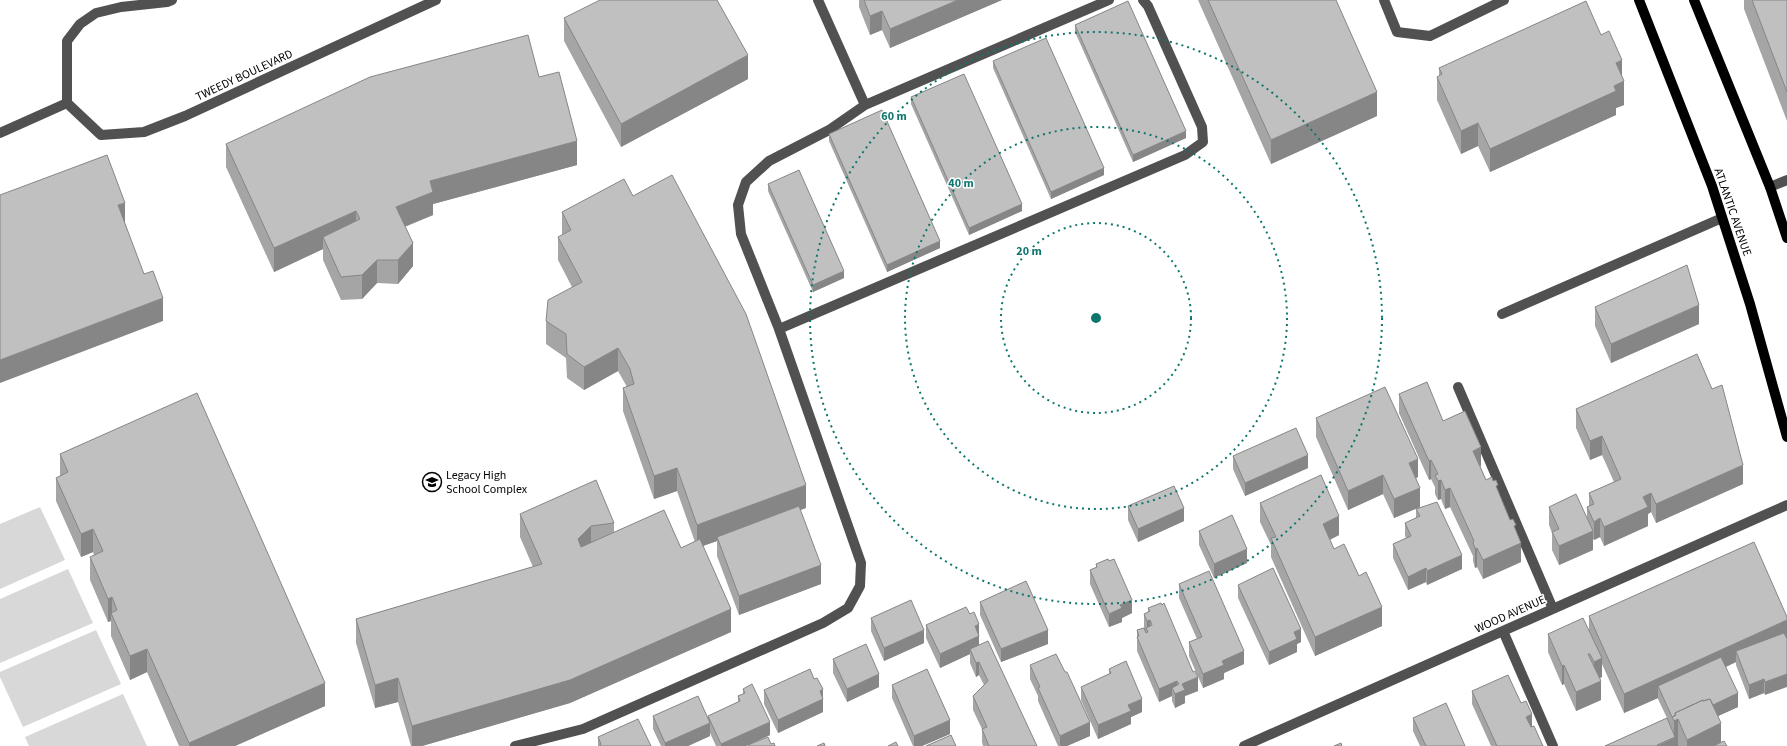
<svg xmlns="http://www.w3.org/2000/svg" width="1787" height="746" font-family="'Source Sans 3',sans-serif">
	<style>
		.green { fill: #d8d8d8 }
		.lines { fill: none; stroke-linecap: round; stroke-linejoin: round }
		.minor { stroke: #515151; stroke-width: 10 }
		.major { stroke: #000; stroke-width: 10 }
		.wall { fill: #a5a5a5 }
		.shaded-wall { fill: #868686 }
		.building { fill: #c0c0c0; stroke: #868686 }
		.ring { fill: none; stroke: #0f766e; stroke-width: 2; stroke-dasharray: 2 4 }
		.labels { text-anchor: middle; stroke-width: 3; stroke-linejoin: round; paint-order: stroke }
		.street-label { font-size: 12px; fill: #000; stroke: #fff }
		.poi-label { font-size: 12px; fill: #000; stroke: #fff; text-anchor: start }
		.centre { fill: #0f766e; stroke: #fff; stroke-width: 2 }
		.ring-label { font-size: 12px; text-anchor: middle; font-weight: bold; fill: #0f766e; stroke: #fff; stroke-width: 3; stroke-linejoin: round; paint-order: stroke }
	</style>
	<rect width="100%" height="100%" fill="#fff"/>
	<path class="green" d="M40 507 65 560 0 589V524Z
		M68 569 93 623 0 663V599Z
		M96 630 121 684 23 727 0 677V672Z
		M123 694 147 746H29L25 737Z"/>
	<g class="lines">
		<path class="minor" d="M172 0 167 2 121 7 96 13 80 24 67 41V103L101 135 144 132 185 116 436 0
			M1384 0 1397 32 1430 36 1504 0
			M865 105 1109 0
			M0 133 67 103
			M1770 187 1787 180
			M1502 314 1722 218
			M779 329 1185 155 1203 142 1202 127 1148 6 1143 0
			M1458 387 1553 609
			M1503 631 1553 746
			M515 746 583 729 823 623 848 608 860 586 861 563 779 329 741 234 738 205 746 182 769 161 829 130 865 105 818 0
			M1244 746 1787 505"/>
		<path class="major" d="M1639 0 1712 186 1750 304 1787 437
			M1694 0 1770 187 1787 238"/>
	</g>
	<path class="wall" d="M859 0H1002L890 48 882 30 870 35 859 7Z
		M1198 0H1336L1377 116 1271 164Z
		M1744 0H1787V121L1744 9Z
		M564 18 748 79 621 147 564 41Z
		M1075 25 1186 138 1133 162 1075 32Z
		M1601 35 1622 78 1624 105 1616 108V115L1490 172 1478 146 1461 154 1437 100V77L1439 76V68Z
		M993 61 1104 175 1051 199 993 68Z
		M539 77 577 165 433 204V215L405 227 413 266 398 284 377 283 362 299 341 300 323 260V249L274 272 226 167V144Z
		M911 97 1022 211 969 235 911 104Z
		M829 134 940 248 887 272 829 141Z
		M768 184 844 278 813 292 768 191Z
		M562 212 806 508 800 510 821 584 739 615 717 556V541L703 546 731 632 570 703 422 746H411L398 702 375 708 356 643V619L533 567 520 537V514L614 523V532L681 548 695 542 677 491 654 499 623 411V388L627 387 618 371 584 390 567 378 566 358 546 344V321L572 287 558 260V237L562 235Z
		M1595 307 1699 324 1611 363 1595 326Z
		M1399 394 1443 421 1481 466H1480L1486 480 1498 491 1510 520 1516 530 1521 562 1483 579 1477 567 1475 568 1473 561V556L1450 507 1445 509 1441 499 1438 500 1435 494V487L1431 479 1429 480 1399 413Z
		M1576 409 1743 484 1656 523 1651 512 1648 514V526L1604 546 1600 537 1594 540 1593 539V550L1559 565 1552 550V533L1549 525V507L1587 519V507L1589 506V493L1614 482 1602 455 1590 460 1576 428Z
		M1316 418 1418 477 1416 478 1420 507 1394 518 1383 494 1348 510 1316 437Z
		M60 454 325 706 235 746H179L147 672 130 680 111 636V621L108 622 90 580V557L94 555 93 552 81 557 56 501V478L60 476Z
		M1233 456 1308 468 1245 496 1233 469Z
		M1260 503 1339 535 1330 540 1334 549 1382 626 1315 656 1271 557V545L1260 522Z
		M1128 506 1184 521 1138 542 1128 520Z
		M1416 509 1462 569 1427 585 1426 582 1408 590 1393 558V544L1406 538 1405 536V523L1416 518Z
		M1199 531 1247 563 1214 578 1199 545Z
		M1109 561 1132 613 1122 618V622L1109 627 1090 584V570L1096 568V564Z
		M1179 584 1244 664 1224 673V679L1203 688 1189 656V642L1197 639 1179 598Z
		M1238 585 1301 642 1297 644V652L1269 665 1238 598Z
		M980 602 1048 644 1001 662 980 615Z
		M1148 608 1198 691 1185 696V703L1175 708 1172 701V696L1159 702 1137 651V630L1144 628V614L1148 612Z
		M1589 616 1787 617 1765 695 1764 693 1749 699 1736 665V662L1726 667 1738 707 1718 716 1721 742 1727 746H1605L1667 718 1658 699V698L1624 713 1602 664V677L1599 678 1601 700 1576 711 1564 684 1562 685 1548 652V634L1589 630Z
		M871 618 924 643 884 661 871 631Z
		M926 625 979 635V645L1037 746H983L982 742V729L973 710V696L984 685 979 675 976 677 970 663V654L940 668 926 638Z
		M833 659 879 687 847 702 833 673Z
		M1030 665 1090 736 1067 746H1058L1038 701V696L1030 679Z
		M1109 669 1142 712 1131 717V724L1098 739 1081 700V687L1109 674Z
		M892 685 950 734 922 746H913L892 698Z
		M743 689 770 735 746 746H716L710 733V736L688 746H661L653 729V716L708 719V716L738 702V696L743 694Z
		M764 690 823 697V712L778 733 764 704Z
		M1472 691 1532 727 1543 746H1491L1472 704Z
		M1413 718 1465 746H1420L1413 731Z
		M598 737 651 746H598Z"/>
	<path class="shaded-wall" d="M958 0H1002L890 48V29Z
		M882 11V30L870 35V16Z
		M748 55V79L621 147V124Z
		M1622 60V82L1624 81V105L1616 108V115L1490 172V149L1616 63Z
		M1377 92V116L1271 164V140Z
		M1478 123V146L1461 154V131Z
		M1186 131V138L1133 162V155Z
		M577 141V165L433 204V215L396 230V207L430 181Z
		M1104 168V175L1051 199V192Z
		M125 203V226L118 205Z
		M1022 204V211L969 235V228Z
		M356 211V234L323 237V249L274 272V248Z
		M940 241V248L887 272V265Z
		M413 243V266L398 284V260Z
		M377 260V283L362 299V275Z
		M844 271V278L813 292V285Z
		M163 298V321L0 383V360Z
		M1699 305V324L1611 363V344Z
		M618 348V371L584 390V367Z
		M1602 436V455L1590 460V441Z
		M1481 447V466L1473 470V451Z
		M1308 455V468L1245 496V483Z
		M1418 459V477L1409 482V463Z
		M1431 460V479L1429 480V461Z
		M1743 465V484L1656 523V504Z
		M677 468V491L654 499V476Z
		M1383 475V494L1348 510V491Z
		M1441 480V499L1438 500V481Z
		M806 485V508L718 540 717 537V541L697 548V525Z
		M1420 488V507L1394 518V499Z
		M1450 488V507L1445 509V490Z
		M1651 493V512L1648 514V526L1604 546V527L1643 497Z
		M1184 508V521L1138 542V529Z
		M1339 516V535L1323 543V524Z
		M1600 518V537L1594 540V522Z
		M591 526V550L578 562V539Z
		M93 529V552L81 557V534Z
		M1593 531V550L1559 565V546Z
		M1521 543V562L1483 579V560Z
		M1477 548V567L1475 568V549Z
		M1247 549V563L1214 578V564Z
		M1462 555V569L1427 585V571Z
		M821 565V584L739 615V596Z
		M1426 568V582L1408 590V577Z
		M112 597V615L111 613V621L108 622V599Z
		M1132 600V613L1122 618V622L1109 627V614L1120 605Z
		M1382 607V626L1315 656V637Z
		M731 609V632L570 703 422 746H412V726Z
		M1150 620V633L1148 632 1147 631V621Z
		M1787 620V639L1736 651V662L1662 696 1658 686V698L1624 713V694Z
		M979 624V650L970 649V654L940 668V654L975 626Z
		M1301 629V642L1297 644V652L1269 665V652L1294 632Z
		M924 630V643L884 661V648Z
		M1048 630V644L1001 662V649Z
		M147 649V672L130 680V656Z
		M1244 651V664L1224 673V679L1203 688V674L1222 661Z
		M1602 658V677L1594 681V662Z
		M979 662V675L976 677V663Z
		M1564 665V684L1562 685V666Z
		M879 674V687L847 702V689Z
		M1787 674V687L1765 695V682Z
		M1198 677V691L1185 696V703L1175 708V694L1172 688V696L1159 702V689L1177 681V693L1182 684Z
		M398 678V702L375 708V685Z
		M1764 679V693L1749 699V685Z
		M1601 681V700L1576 711V692Z
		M325 683V706L235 746H189V743Z
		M823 689V712L778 733V720Z
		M1738 693V707L1685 731V717Z
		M1142 699V712L1131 717V724L1098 739V725L1128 705Z
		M1532 714V727L1526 730V717Z
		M1678 719V746H1657L1674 738V721Z
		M950 720V734L922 746H914V736Z
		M770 722V735L746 746H721V744Z
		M1090 722V736L1067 746H1060V736Z
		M710 723V736L688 746H665V743Z
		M1721 723V746H1687V740Z"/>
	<path class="building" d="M600 0H717L748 55 621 124 564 18Z
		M864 0H958L890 29 882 11 870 16Z
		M1208 0H1336L1377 92 1271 140Z
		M1752 0H1787V92Z
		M1128 1 1186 131 1133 155 1075 25Z
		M1586 1 1601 35 1609 31 1622 60 1616 63 1624 81 1614 86 1616 91 1490 149 1478 123 1461 131 1437 77 1442 74 1439 68Z
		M528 35 539 77 559 72 577 141 430 181 433 192 396 207 413 243 398 260H377L362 275 341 277 323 237 360 219 356 211 274 248 226 144 370 77Z
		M1046 38 1104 168 1051 192 993 61Z
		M964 74 1022 204 969 228 911 97Z
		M882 110 940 241 887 265 829 134Z
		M107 155 125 203 118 205 144 274 153 271 163 298 0 360V195Z
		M799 170 844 271 813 285 768 184Z
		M672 175 746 314 806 485 697 525 677 468 654 476 623 388 634 384 630 369 618 348 584 367 567 354 566 334 546 321 548 300 582 282 558 237 571 230 562 212 624 179 633 196Z
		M1687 265 1699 305 1611 344 1595 307Z
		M1697 354 1712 389 1722 385 1743 465 1656 504 1651 493 1643 497 1648 507 1604 527 1600 518 1594 522 1587 507 1594 504 1589 493 1621 479 1602 436 1590 441 1576 409Z
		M1427 382 1443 421 1465 411 1481 447 1473 451 1486 480 1492 477 1493 481 1496 480 1498 485 1496 486 1510 520 1513 519 1516 525 1514 526 1521 543 1483 560 1477 548 1475 549 1473 542 1474 541 1450 488 1445 490 1441 480 1438 481 1435 475 1438 474 1431 460 1429 461 1399 394Z
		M1385 387 1418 459 1409 463 1420 488 1394 499 1383 475 1348 491 1316 418Z
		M197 393 325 683 189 743 147 649 130 656 111 613 117 610 112 597 108 599 90 557 103 551 93 529 81 534 56 478 68 472 60 454Z
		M1296 428 1308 455 1245 483 1233 456Z
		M1321 475 1339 516 1323 524 1334 549 1344 544 1359 576 1366 572 1382 607 1315 637 1271 538 1276 537 1260 503Z
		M596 480 614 523 591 526 578 539 581 547 664 510 681 548 700 539 731 609 570 680 412 726 398 678 375 685 356 619 542 564 520 514Z
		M1174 486 1184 508 1138 529 1128 506Z
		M1576 494 1593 531 1559 546 1552 532 1559 529 1549 507Z
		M1437 502 1462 555 1427 571 1426 568 1408 577 1393 544 1411 536 1405 523 1420 516 1416 509Z
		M799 506 821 565 739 596 717 537Z
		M1232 515 1247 549 1214 564 1199 531Z
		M1754 542 1787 617V620L1624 694 1589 616Z
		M1108 559 1109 561 1114 559 1132 600 1120 605 1122 608 1109 614 1090 570 1097 567 1096 564Z
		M1273 568 1301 629 1294 632 1297 639 1269 652 1238 585Z
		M1209 571 1244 651 1222 661 1224 665 1203 674 1189 642 1202 637 1179 584Z
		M1026 581 1048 630 1001 649 980 602Z
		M911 600 924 630 884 648 871 618Z
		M1161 603 1162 605 1164 603 1193 672 1195 671 1198 677 1182 684 1185 690 1175 694 1172 688 1179 684 1177 681 1159 689 1137 637 1139 636 1137 630 1144 628 1146 633 1148 632 1146 628 1152 625 1150 620 1147 621 1144 614 1150 611 1148 608Z
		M966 607 970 614 974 612 979 624 975 626 979 636 940 654 926 625Z
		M1583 618 1602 658 1594 662 1590 654H1588L1601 681 1576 692 1564 665 1562 666 1548 634Z
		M1784 633 1787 639V674L1765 682 1764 679 1749 685 1736 651Z
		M988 641 1037 746H989L982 729 987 727 973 696 988 681 979 662 976 663 970 649Z
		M866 644 879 674 847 689 833 659Z
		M1056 654 1065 672H1067L1090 722 1060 736 1038 688 1040 687 1030 665Z
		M1721 657 1738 693 1713 705 1710 699 1703 701V700L1675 713V716L1672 717 1658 686Z
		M1126 661 1142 699 1128 705 1131 711 1098 725 1081 687 1111 673 1109 669Z
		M810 669 814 679 817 678 823 689 820 691 823 699 778 720 764 690Z
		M927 669 950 720 914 736 892 685Z
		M1508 675 1521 703 1526 701 1532 714 1526 717 1531 727 1534 726 1543 746H1497L1472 691Z
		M752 684 770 722 721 744 708 716 740 701 738 696 745 693 743 689Z
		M698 696 710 723 665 743 653 716Z
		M1710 699 1721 723 1687 740 1678 719 1674 721 1672 717 1676 715 1675 713 1703 700V701Z
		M1446 703 1465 746H1426L1413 718Z
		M1667 718 1675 737 1657 745V746H1605Z
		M638 719 651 746H600L601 744 598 737Z
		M951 735 956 746H926Z
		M768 737 771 744 774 743 775 746H749L748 745Z
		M1724 741 1727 746H1713Z
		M896 742 898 746H888Z
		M824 743 825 746H817Z
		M1341 743 1342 746H1334Z"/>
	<g class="ring">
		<circle cx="1096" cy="318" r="95"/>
		<circle cx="1096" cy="318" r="191"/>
		<circle cx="1096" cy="318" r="286"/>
	</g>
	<defs>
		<symbol id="school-ring" viewBox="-11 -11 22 22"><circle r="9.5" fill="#fff" stroke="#000" stroke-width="1.5"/><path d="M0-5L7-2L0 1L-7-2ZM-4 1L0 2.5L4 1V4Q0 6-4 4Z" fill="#000"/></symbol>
	</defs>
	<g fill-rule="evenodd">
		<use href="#school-ring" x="421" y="471" width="22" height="22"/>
	</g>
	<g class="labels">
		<g class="street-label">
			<text transform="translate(244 75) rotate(-25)" y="4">TWEEDY BOULEVARD</text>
			<text transform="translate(1733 212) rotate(71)" y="4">ATLANTIC AVENUE</text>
			<text transform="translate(1510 614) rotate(-24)" y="4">WOOD AVENUE</text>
		</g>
		<g class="poi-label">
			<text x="446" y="479">Legacy High<tspan x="446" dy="14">School Complex</tspan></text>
		</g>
	</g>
	<circle cx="1096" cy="318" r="6" class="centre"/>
	<g class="ring-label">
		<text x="894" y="120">60 m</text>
		<text x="961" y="187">40 m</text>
		<text x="1029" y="255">20 m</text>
	</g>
</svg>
